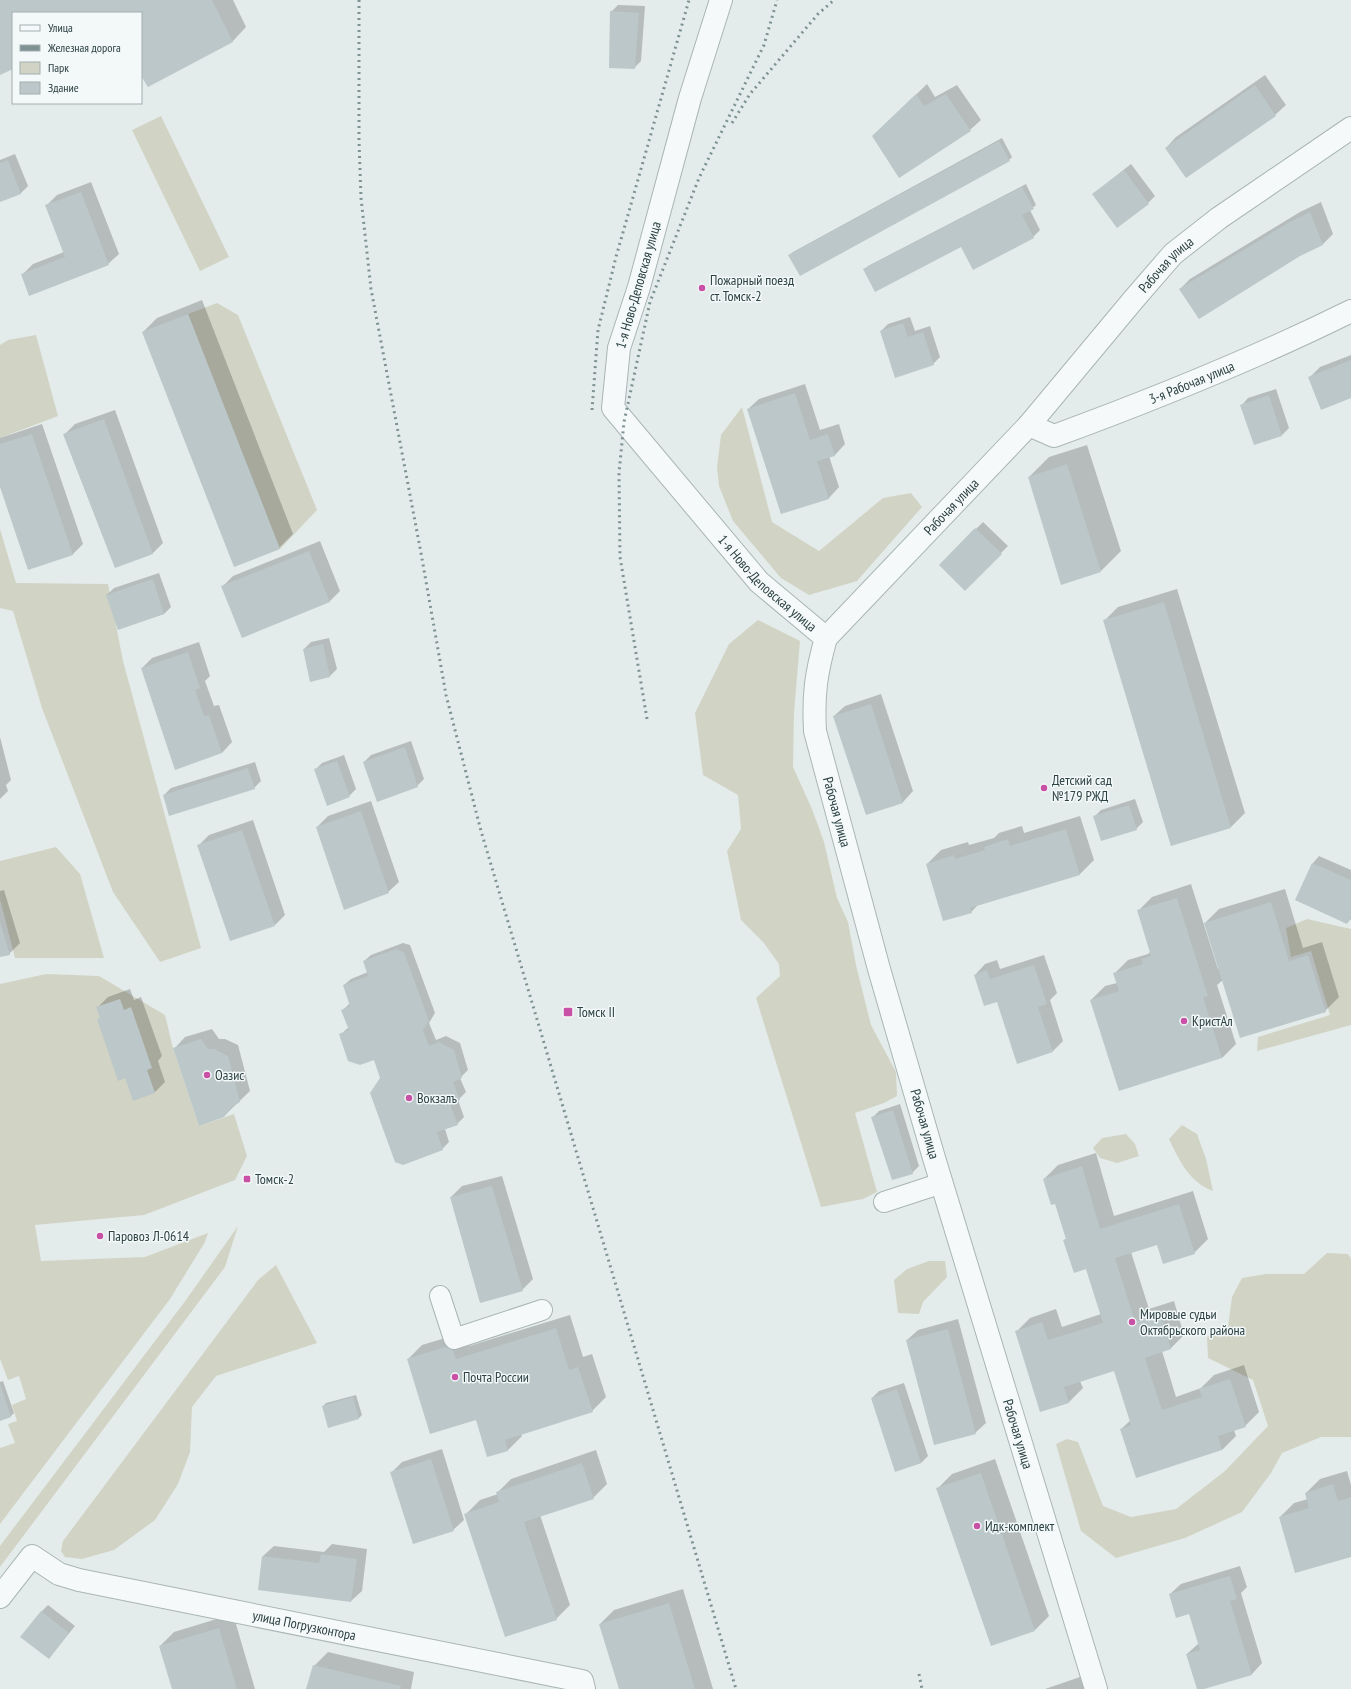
<svg xmlns="http://www.w3.org/2000/svg" width="1351" height="1689" font-family="'PT Sans Narrow',sans-serif">
	<style>
		.green { fill: #d1d4c5 }
		.shadow { fill: #0003 }
		.building { fill: #bbc7c8 }
		.lines { fill: none; stroke-linecap: round; stroke-linejoin: round }
		.pedestrian-casing { stroke: #a9b5b5; stroke-width: 22 }
		.minor-casing { stroke: #a9b5b5; stroke-width: 24 }
		.tertiary-casing { stroke: #a9b5b5; stroke-width: 24 }
		.pedestrian { stroke: #f6f9f9; stroke-width: 20 }
		.minor { stroke: #f6f9f9; stroke-width: 22 }
		.tertiary { stroke: #f6f9f9; stroke-width: 22 }
		.rail { stroke: #7e9294; stroke-width: 3; stroke-dasharray: 2 4; stroke-linecap: butt }
		.poi-dot { fill: #c850a5; stroke: #f3f8f8; stroke-width: 1.5 }
		.labels { text-anchor: middle; stroke-width: 3; stroke-linejoin: round; paint-order: stroke }
		.street-label { font-size: 14px; fill: #2c4143; stroke: #f3f8f8 }
		.poi-label { font-size: 14px; fill: #2c4143; stroke: #f3f8f8; text-anchor: start }
	</style>
	<rect width="100%" height="100%" fill="#e4ebeb"/>
	<path class="green" d="M161 116 229 257 200 271 132 130Z
		M217 303 238 315 317 510 280 549 188 314Z
		M36 335 58 416 0 438V345L8 340Z
		M742 407 772 522 819 551 883 498 911 493 922 507 857 581 809 595 781 578 733 521 719 486 717 467 721 435Z
		M0 529 16 583 108 584 123 661 201 948 160 962 113 892 42 708 13 611 0 608Z
		M758 620 800 641 794 713 793 767 812 809 824 842 837 898 848 922 856 965 871 1025 896 1072 897 1096 884 1103 855 1113 877 1192 863 1199 821 1207 756 998 780 976 779 964 763 942 741 920 727 851 741 829 738 795 703 775 695 713 729 644Z
		M56 847 80 874 104 958H15L0 899V861Z
		M1307 919 1351 929V1025L1257 1051 1258 1037 1330 1015 1311 951 1291 957 1286 928Z
		M46 974 99 976 165 1015 173 1048 199 1126 234 1114 247 1156 235 1180 144 1215 35 1225 41 1261 145 1257 208 1233 205 1242 170 1299 0 1524V1448L15 1443 8 1424 17 1421 12 1405 26 1399 19 1376 8 1380 0 1359V984Z
		M1182 1125 1197 1134 1206 1159 1213 1191C1189 1182 1179 1160 1169 1139Z
		M1126 1134 1135 1144 1139 1156 1117 1163 1100 1158 1093 1148 1102 1138Z
		M238 1226 225 1267 0 1567V1546L186 1300Z
		M1327 1253 1348 1254 1351 1259V1437H1321L1282 1453 1271 1473 1242 1512 1185 1538 1116 1558 1081 1531 1056 1444 1067 1439 1078 1442 1103 1506 1131 1517 1176 1509 1225 1471 1268 1426 1253 1380 1208 1358 1207 1337 1228 1327 1232 1297 1242 1278 1266 1274H1304Z
		M929 1261H945L947 1277 923 1302 919 1314 898 1313 894 1280 907 1269Z
		M276 1265 317 1343 216 1376 192 1407 190 1452 178 1484 155 1520 114 1550 82 1559 65 1557 61 1551 63 1541 258 1280Z"/>
	<path class="shadow" d="M0 0H233L246 27 233 41 148 85 141 74V13H13V68L0 73Z
		M618 5 645 6 641 61 634 68 611 12Z
		M1265 75 1286 105 1275 115 1166 148 1176 137Z
		M927 84 935 97 957 85 981 120 970 130 884 126Z
		M1002 138 1012 157 1009 160 790 255 793 252Z
		M15 154 28 186 21 193 0 201V160Z
		M1131 164 1155 196 1148 203 1093 194Z
		M91 182 119 254 108 264 23 274 33 264 64 252 46 206 57 195Z
		M1026 184 1036 205 1030 210 1040 230 1033 237 961 246 865 269 868 266Z
		M1321 202 1333 234 1323 244 1299 255 1180 289 1190 279 1300 212Z
		M202 300 293 534 279 548 143 332 157 318Z
		M910 317 915 331 930 326 940 357 933 364 881 331 888 324Z
		M1351 355V397L1310 377 1320 367Z
		M805 384 820 430 839 424 845 444 835 455 829 456 839 487 829 498 781 513 748 409 759 399Z
		M1276 389 1289 428 1282 435 1255 444 1242 405 1248 398Z
		M115 410 163 543 153 553 115 567 64 435 75 424Z
		M42 424 83 544 72 555 0 484V438Z
		M1087 445 1121 551 1101 571 1029 477 1049 457Z
		M983 522 1008 546 965 589 940 565Z
		M320 541 340 591 330 601 242 637 222 587 233 576Z
		M159 573 171 607 164 614 118 629 107 595 114 588Z
		M1177 589 1245 813 1231 827 1171 845 1104 621 1118 607Z
		M329 638 337 669 330 676 311 681 304 649 311 642Z
		M199 642 210 676 205 681 214 706 219 705 232 742 222 753 142 668 152 658Z
		M881 694 913 791 903 802 866 814 834 716 845 706Z
		M0 737 11 780 6 785 8 791 0 799Z
		M411 741 424 779 417 786 364 762 371 755Z
		M344 755 356 789 349 796 315 770 322 763Z
		M255 762 261 781 254 788 164 795 171 788Z
		M1135 799 1143 822 1136 829 1094 817 1101 810Z
		M371 801 399 882 388 892 317 827 328 816Z
		M1080 816 1094 860 1080 874 979 904 971 912 927 864 941 850 968 842 969 845 994 838 999 833 1022 826 1024 833Z
		M253 820 285 915 275 925 198 846 209 835Z
		M1319 856 1351 870V919L1347 923 1296 900 1313 863Z
		M1191 884 1218 969H1220L1205 923 1219 909 1285 889 1303 948 1322 942 1339 997 1325 1011 1223 980 1217 985 1236 1044 1222 1058 1091 1000 1105 986 1117 983 1114 974 1128 960 1148 954 1151 951 1138 911 1152 897Z
		M4 890 20 943 9 954 0 956V891Z
		M403 943 410 945 435 1013 429 1023 436 1040 446 1036 460 1043 468 1070 460 1078 466 1092 458 1100 464 1117 457 1124 445 1129 449 1142 442 1149 382 1078 374 1059 340 1035 349 1027 343 1010 350 1003 344 985 351 979 368 972 364 961 371 955Z
		M1044 955 1057 993 1050 1000 1063 1041 1053 1051 975 975 985 964 997 960 1000 969Z
		M130 989 134 1000 141 997 162 1056 158 1061 165 1082 155 1092 98 1020 101 1017 97 1008 108 997Z
		M212 1029 219 1039H225L238 1045 250 1091 223 1117 175 1048 185 1037Z
		M900 1104 919 1166 912 1173 872 1118 879 1111Z
		M1096 1153 1114 1216 1193 1191 1208 1239 1194 1253 1158 1244 1131 1252 1149 1309 1174 1301 1184 1335 1170 1349 1162 1351 1176 1397 1201 1388 1214 1375 1244 1365 1259 1412 1245 1426 1234 1430 1236 1436 1222 1450 1121 1429 1131 1420 1115 1370 1080 1381 1083 1388 1069 1402 1041 1410 1016 1332 1030 1318 1056 1309 1062 1327 1101 1314 1086 1268 1064 1240 1067 1238 1056 1203 1044 1179 1058 1165Z
		M502 1176 533 1279 522 1290 451 1197 462 1186Z
		M570 1315 583 1357 592 1354 606 1397 592 1411 521 1434 522 1436 508 1450 477 1419 408 1359 422 1345 465 1332 469 1346Z
		M958 1319 986 1423 975 1433 907 1340 918 1330Z
		M3 1381 14 1413 10 1417 0 1420V1382Z
		M904 1383 928 1456 921 1463 896 1471 872 1398 879 1391Z
		M356 1395 362 1415 359 1418 329 1427 323 1406 326 1403Z
		M442 1449 464 1520 453 1530 392 1472 402 1462Z
		M596 1450 607 1484 593 1498 540 1515 570 1605 556 1619 466 1514 480 1500 498 1494 497 1493 511 1479Z
		M995 1459 1049 1616 1035 1630 938 1488 952 1474Z
		M1347 1471 1351 1485V1556L1280 1517 1294 1503 1308 1499 1306 1493 1320 1479Z
		M332 1544 367 1549 362 1591 351 1601 263 1556 274 1546 324 1552Z
		M1240 1566 1247 1587 1241 1593 1262 1663 1252 1674 1198 1689 1187 1654 1199 1643 1190 1613 1170 1594 1181 1584Z
		M683 1589 713 1689H620L600 1624 614 1610Z
		M48 1605 75 1626 49 1658 41 1612Z
		M233 1614 255 1689H173L160 1646 174 1632Z
		M328 1652 414 1672 411 1689H308L314 1666Z
		M1080 1677 1084 1689H1045Z"/>
	<path class="building" d="M0 0H212L233 42 148 87 141 76V13H13V69L0 75Z
		M610 11 639 13 635 69 609 68Z
		M1255 85 1276 116 1186 178 1165 148Z
		M916 94 924 106 946 94 971 131 899 178 872 136Z
		M999 141 1010 161 800 276 788 255Z
		M8 160 21 194 0 202V163Z
		M1124 170 1149 204 1117 228 1092 194Z
		M1022 187 1034 209 1022 215 1034 238 973 270 961 247 875 292 863 269Z
		M81 192 109 265 29 296 21 274 65 257 45 205Z
		M1310 212 1323 245 1300 256 1199 319 1179 289 1288 223Z
		M188 314 280 549 234 567 142 332Z
		M903 323 908 337 923 332 934 365 895 378 880 331Z
		M1351 360V398L1321 410 1308 377Z
		M795 393 810 440 828 434 835 456 817 461 829 499 781 514 747 409Z
		M1269 395 1282 436 1254 445 1240 405Z
		M104 419 153 554 115 568 63 434Z
		M32 434 73 555 28 570 0 487V444Z
		M1067 464 1101 572 1061 585 1028 477Z
		M975 528 1002 554 965 591 939 565Z
		M309 551 330 602 242 638 221 586Z
		M153 579 164 614 118 630 106 595Z
		M1164 602 1231 828 1171 846 1103 620Z
		M323 644 330 677 310 682 303 649Z
		M188 652 200 688 195 690 204 716 209 715 222 753 175 770 141 668Z
		M871 704 903 803 866 815 833 716Z
		M405 747 418 787 377 802 363 762Z
		M337 761 350 797 327 806 314 769Z
		M248 768 255 789 169 816 163 795Z
		M1129 805 1137 830 1101 841 1093 816Z
		M361 811 389 893 344 910 316 827Z
		M1066 829 1080 875 970 908 972 913 943 921 926 864 954 855 955 859 985 850 984 847 1008 839 1010 846Z
		M242 830 275 926 230 941 197 845Z
		M1312 863 1351 880V916L1347 924 1295 900Z
		M1177 898 1208 996 1203 997 1222 1058 1119 1091 1090 1000 1119 991 1113 973 1143 964 1141 959 1151 956 1137 910Z
		M1271 902 1289 961 1308 955 1326 1012 1240 1038 1204 923Z
		M0 922 10 955 0 957Z
		M396 949 404 952 429 1021 423 1030 429 1046 439 1042 454 1050 462 1078 453 1082 460 1100 450 1104 458 1125 437 1132 443 1150 403 1165 395 1162 370 1093 380 1078 374 1060 360 1065 348 1061 339 1034 349 1030 341 1010 350 1006 343 985 368 976 363 961Z
		M1034 965 1047 1004 1038 1007 1053 1052 1017 1064 997 1002 984 1006 974 975 987 970 990 979Z
		M120 999 124 1010 131 1007 152 1068 147 1070 155 1093 133 1101 125 1078 118 1081 97 1019 100 1018 96 1007Z
		M201 1039 208 1049H214L228 1056 240 1102 232 1107 224 1117 199 1126 173 1048Z
		M893 1110 913 1174 892 1180 871 1117Z
		M1082 1166 1100 1229 1179 1204 1195 1254 1163 1264 1157 1245 1115 1258 1135 1322 1160 1314 1171 1349 1145 1358 1162 1410 1202 1397 1199 1389 1230 1379 1246 1427 1218 1436 1222 1450 1136 1478 1120 1429 1131 1425 1114 1371 1064 1387 1069 1403 1040 1412 1015 1331 1042 1322 1048 1340 1103 1323 1086 1269 1074 1273 1063 1240 1066 1239 1055 1204 1051 1205 1043 1179Z
		M492 1186 523 1291 480 1303 450 1197Z
		M556 1328 569 1370 578 1367 593 1412 505 1440 508 1451 487 1457 476 1420 430 1434 407 1359 451 1345 456 1359Z
		M948 1329 976 1434 934 1445 906 1340Z
		M0 1384 11 1417 0 1421Z
		M897 1389 921 1463 895 1472 871 1398Z
		M353 1397 359 1419 328 1428 322 1406Z
		M431 1459 454 1531 413 1544 390 1472Z
		M582 1463 594 1499 524 1522 557 1620 505 1637 464 1514 499 1502 496 1492Z
		M981 1473 1035 1631 991 1646 936 1488Z
		M1333 1484 1338 1501 1351 1497V1557L1295 1573 1279 1517 1309 1508 1305 1493Z
		M321 1554 357 1559 351 1602 258 1590 262 1556 319 1563Z
		M1230 1576 1237 1599 1230 1601 1252 1675 1204 1689H1197L1186 1654 1200 1650 1189 1614 1176 1618 1169 1594Z
		M669 1603 695 1689H619L599 1624Z
		M41 1611 69 1633 49 1659 20 1637Z
		M219 1628 237 1689H172L159 1646Z
		M313 1665 401 1686 400 1689H306Z"/>
	<g class="lines">
		<defs>
			<path id="pedestrian" d="M884 1202 942 1183
				M440 1296 454 1339 542 1310"/>
			<g id="minor">
				<path id="s1" d="M721 0 690 98 639 287 619 348 613 408 759 582 826 638"/>
				<path id="s2" d="M1029 425 1054 436C1155 399 1254 359 1351 311"/>
				<path id="s3" d="M0 1597 32 1556 59 1574 79 1580 582 1681 584 1689"/>
			</g>
			<g id="tertiary">
				<path id="s4" d="M1096 1689 934 1158 879 969 815 731C813 695 816 673 826 638L1029 425 1134 299 1173 254 1219 218 1351 128"/>
			</g>
		</defs>
		<use href="#pedestrian" class="pedestrian-casing"/>
		<use href="#minor" class="minor-casing"/>
		<use href="#tertiary" class="tertiary-casing"/>
		<use href="#pedestrian" class="pedestrian"/>
		<use href="#minor" class="minor"/>
		<use href="#tertiary" class="tertiary"/>
		<path class="rail" d="M359 0V141L361 198 371 289 421 553 446 695 481 831 736 1689
			M732 123 750 94 818 14 834 0
			M592 410 598 330 616 257 689 0
			M647 719 620 557 619 473 624 422 650 302 699 178 764 45 777 0
			M919 1674 922 1689"/>
	</g>
	<g class="poi-dot">
		<circle cx="702" cy="288" r="4"/>
		<circle cx="1044" cy="788" r="4"/>
		<rect x="563" y="1007" width="10" height="10" rx="2"/>
		<circle cx="1184" cy="1021" r="4"/>
		<circle cx="207" cy="1075" r="4"/>
		<circle cx="409" cy="1098" r="4"/>
		<rect x="243" y="1175" width="8" height="8" rx="2"/>
		<circle cx="100" cy="1236" r="4"/>
		<circle cx="1132" cy="1322" r="4"/>
		<circle cx="455" cy="1377" r="4"/>
		<circle cx="977" cy="1526" r="4"/>
	</g>
	<g class="labels">
		<g class="street-label">
			<text dy="5" stroke="none"><textPath href="#s4" startOffset="1598">Рабочая улица</textPath></text>
			<text transform="translate(638 285) rotate(-74)" y="5">1-я Ново-Деповская улица</text>
			<text dy="5" stroke="none"><textPath href="#s2" startOffset="175">3-я Рабочая улица</textPath></text>
			<text dy="5" stroke="none"><textPath href="#s4" startOffset="1274">Рабочая улица</textPath></text>
			<text dy="5" stroke="none"><textPath href="#s1" startOffset="657">1-я Ново-Деповская улица</textPath></text>
			<text transform="translate(837 812) rotate(75)" y="5">Рабочая улица</text>
			<text transform="translate(925 1124) rotate(74)" y="5">Рабочая улица</text>
			<text transform="translate(1018 1434) rotate(73)" y="5">Рабочая улица</text>
			<text dy="5" stroke="none"><textPath href="#s3" startOffset="335">улица Погрузконтора</textPath></text>
		</g>
		<g class="poi-label">
			<text x="710" y="285">Пожарный поезд<tspan x="710" dy="16">ст. Томск-2</tspan></text>
			<text x="1052" y="785">Детский сад<tspan x="1052" dy="16">№179 РЖД</tspan></text>
			<text x="577" y="1017">Томск II</text>
			<text x="1192" y="1026">КристАл</text>
			<text x="215" y="1080">Оазис</text>
			<text x="417" y="1103">Вокзалъ</text>
			<text x="255" y="1184">Томск-2</text>
			<text x="108" y="1241">Паровоз Л-0614</text>
			<text x="1140" y="1319">Мировые судьи<tspan x="1140" dy="16">Октябрьского района</tspan></text>
			<text x="463" y="1382">Почта России</text>
			<text x="985" y="1531">Идк-комплект</text>
		</g>
	</g>
	<rect x="12" y="12" width="130" height="92" fill="#f3f8f8" stroke="#a3afb0"/>
	<rect x="20" y="25" width="20" height="6" fill="#f6f9f9" stroke="#a3afb0"/>
	<text x="48" y="32" font-size="12" fill="#2c4143">Улица</text>
	<rect x="20" y="45" width="20" height="6" fill="#7e9294" stroke="#a3afb0"/>
	<text x="48" y="52" font-size="12" fill="#2c4143">Железная дорога</text>
	<rect x="20" y="62" width="20" height="12" fill="#d1d4c5" stroke="#a3afb0"/>
	<text x="48" y="72" font-size="12" fill="#2c4143">Парк</text>
	<rect x="20" y="82" width="20" height="12" fill="#bbc7c8" stroke="#a3afb0"/>
	<text x="48" y="92" font-size="12" fill="#2c4143">Здание</text>
</svg>
